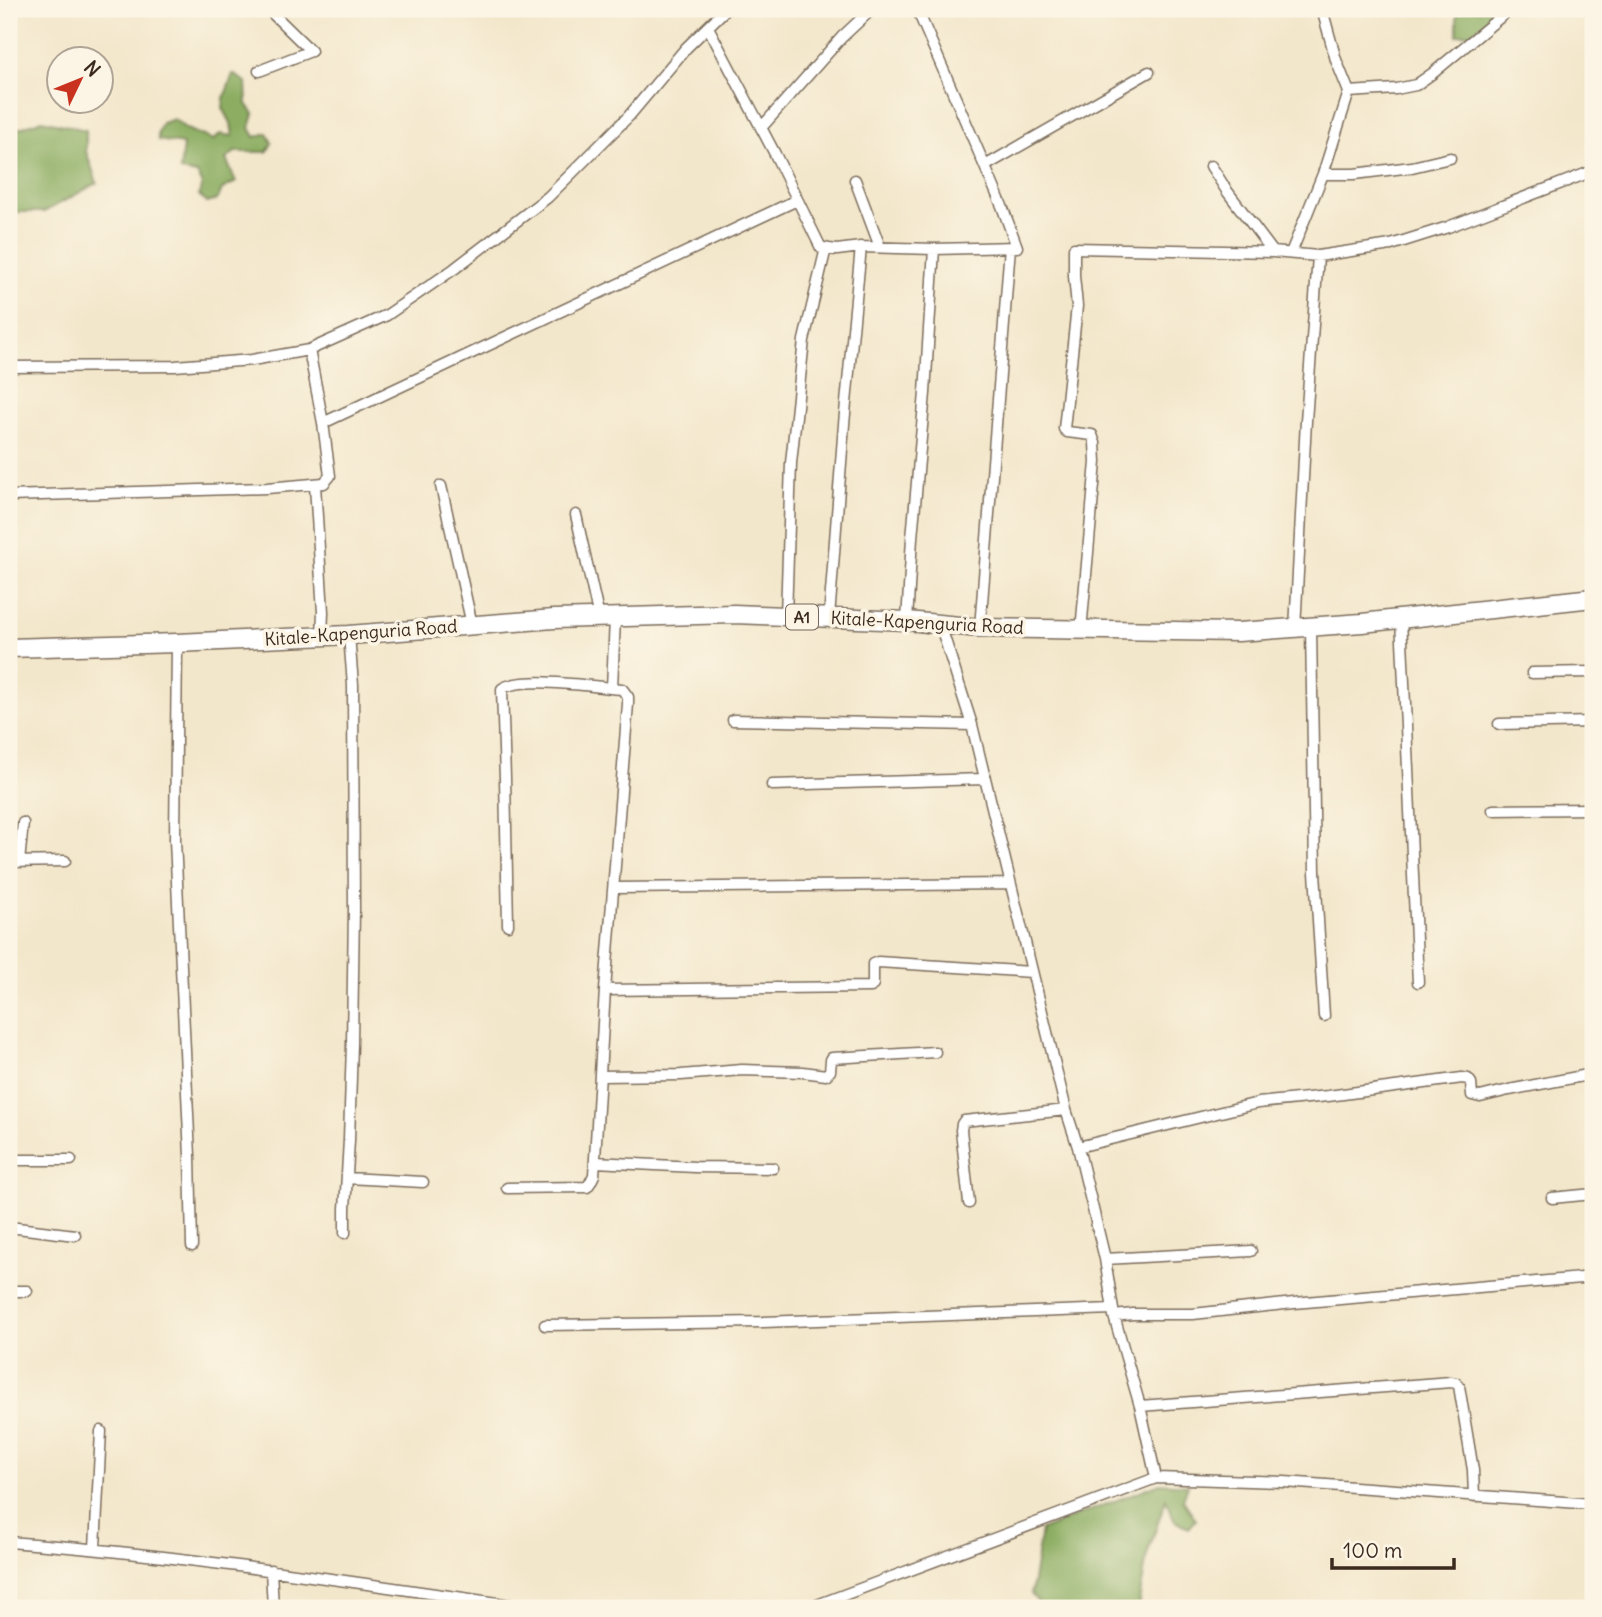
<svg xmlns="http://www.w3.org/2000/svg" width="1602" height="1617" font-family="Delius,sans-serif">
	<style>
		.forest { fill: #8cad62; stroke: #646c40; stroke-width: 2 }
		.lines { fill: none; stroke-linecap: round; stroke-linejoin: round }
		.street-casing { stroke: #7b6c5b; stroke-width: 13 }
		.highway-casing { stroke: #7b6c5b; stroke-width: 21 }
		.street { stroke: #fff; stroke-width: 10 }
		.highway { stroke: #fff; stroke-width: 18 }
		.labels { text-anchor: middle; stroke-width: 7; stroke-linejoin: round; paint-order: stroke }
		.shield { fill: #fcf5e5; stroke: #75675a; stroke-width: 2 }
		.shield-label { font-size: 16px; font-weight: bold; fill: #3b2a1e }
		.street-label { font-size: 18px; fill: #3b2a1e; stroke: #fcf5e5 }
	</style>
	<rect width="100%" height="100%" fill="#fcf5e5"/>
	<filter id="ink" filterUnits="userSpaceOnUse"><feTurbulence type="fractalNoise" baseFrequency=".0143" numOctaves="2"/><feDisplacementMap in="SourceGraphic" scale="14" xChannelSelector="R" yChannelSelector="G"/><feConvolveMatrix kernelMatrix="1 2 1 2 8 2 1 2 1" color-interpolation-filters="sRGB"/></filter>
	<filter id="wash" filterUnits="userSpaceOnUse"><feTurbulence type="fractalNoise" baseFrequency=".00686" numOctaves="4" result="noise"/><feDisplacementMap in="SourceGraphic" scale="28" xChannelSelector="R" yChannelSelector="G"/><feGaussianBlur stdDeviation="1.57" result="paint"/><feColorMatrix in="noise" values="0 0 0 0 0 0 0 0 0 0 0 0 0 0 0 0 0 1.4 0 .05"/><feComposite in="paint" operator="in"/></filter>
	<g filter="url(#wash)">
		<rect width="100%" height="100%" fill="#f3e7cb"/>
		<path class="forest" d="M1457 9H1502L1471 33 1457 35Z
			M233 74 246 82 247 104 254 114 250 128 255 137 267 133 272 143 267 152H235L226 159 236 182 222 189 218 199 207 203 199 195 202 183 197 174 180 171 183 144 158 140V133L162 123 174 119 186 129 214 140 220 134 233 136 231 123 223 108 224 98Z
			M42 120 86 130V151L97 183 44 212H9V132Z
			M1160 1483 1188 1485 1183 1500 1196 1520 1189 1528 1174 1520 1166 1499 1147 1555 1138 1608H1043L1031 1594 1041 1530Z"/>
	</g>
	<g filter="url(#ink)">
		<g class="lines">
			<defs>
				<path id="street" d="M708 27 775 154 821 248 837 250 861 247 934 249 1017 247 1002 206 917 9
					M259 71 311 51 268 9
					M1349 92 1396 89 1416 85 1433 73 1510 9
					M761 128 842 37 872 9
					M985 166 1149 72
					M1211 166 1227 191 1273 252
					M1323 174H1354L1412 167 1450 158
					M855 180 880 247
					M1291 253 1323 174 1349 92 1336 60 1322 9
					M9 367 175 366 252 360 309 350 387 315 454 269 548 197 629 116 686 48 726 9
					M323 423 797 200
					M315 485 323 612 322 636
					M441 486 472 625
					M9 496 267 488 324 483 330 476 323 423 309 350
					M576 515 599 618
					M786 616 791 463 804 340 826 248
					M829 618 844 424 861 247
					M1401 619 1418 982
					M907 621 912 538 925 393 934 249
					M940 624 972 725 1066 1110 1078 1147 1105 1259 1114 1316 1140 1406 1156 1478
					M980 628 1010 247
					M1311 628 1315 872 1324 1016
					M1295 629 1306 421 1318 256
					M1081 631 1096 462 1095 443 1092 435 1067 432 1064 429 1077 306 1074 276V248L1273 252 1318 256 1391 245 1448 227 1593 171
					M177 643 175 840 190 1156 192 1246
					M1532 673 1593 672
					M612 688 615 618
					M733 720 972 725
					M1499 724 1593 722
					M772 785 985 779
					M1493 810 1593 809
					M9 862 65 861
					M19 862 23 823
					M614 888 1010 884
					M605 990 871 987 873 984V964L878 962 1032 972
					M601 1076 681 1075 742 1070 803 1072 826 1075 830 1071 831 1060 832 1058 935 1052
					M1078 1147 1258 1103 1328 1096 1462 1078 1468 1079 1471 1083 1472 1095 1480 1097 1488 1095 1509 1090 1593 1074
					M9 1160H71
					M595 1162 695 1167 773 1168
					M347 1178 423 1182
					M507 1188 587 1187 590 1183 594 1175 605 990 628 704V697L622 689C597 687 520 675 502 689L505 778 508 925
					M1552 1198 1593 1194
					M969 1203 961 1130 962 1124 964 1121 1066 1110
					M9 1227 75 1235
					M345 1233V1209L349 1140 352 1044 354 909 353 685 349 635
					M1105 1259 1251 1251
					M9 1291H27
					M1114 1316 1133 1314H1193L1294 1303 1593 1277
					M545 1325 763 1322 1113 1309
					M1140 1406 1451 1382 1456 1383 1459 1386 1473 1470 1474 1496
					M9 1542C184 1555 358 1583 532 1608
					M95 1548 101 1431
					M271 1570 273 1608
					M809 1608 1156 1478 1284 1482 1593 1504"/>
				<path id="highway" d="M9 648 177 643 349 635 554 619 734 614 907 621 980 628 1238 632 1362 623 1593 598"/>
			</defs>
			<use href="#street" class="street-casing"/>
			<use href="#highway" class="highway-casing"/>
			<use href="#street" class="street"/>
			<use href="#highway" class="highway"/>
		</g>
	</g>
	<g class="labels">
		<rect class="shield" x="786" y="604.5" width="32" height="25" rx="5"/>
		<g class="shield-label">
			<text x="802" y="623">A1</text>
		</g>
		<g class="street-label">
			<text transform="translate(927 623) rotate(3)" y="6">Kitale-Kapenguria Road</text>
			<text transform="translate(361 633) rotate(-4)" y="6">Kitale-Kapenguria Road</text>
		</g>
	</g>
	<rect width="1602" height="1617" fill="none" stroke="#fcf5e5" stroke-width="35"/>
	<g transform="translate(80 80) rotate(47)"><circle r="33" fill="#fcf5e5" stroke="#afa495" stroke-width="2"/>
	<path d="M0-5L12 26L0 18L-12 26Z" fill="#c8321e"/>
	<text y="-10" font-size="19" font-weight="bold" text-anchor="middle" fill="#3b2a1e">N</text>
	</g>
	<path d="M1332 1558v10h122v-10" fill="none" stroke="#3b2a1e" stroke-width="3.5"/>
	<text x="1343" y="1558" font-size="21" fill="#3b2a1e" stroke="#fcf5e5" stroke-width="5" paint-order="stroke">100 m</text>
</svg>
